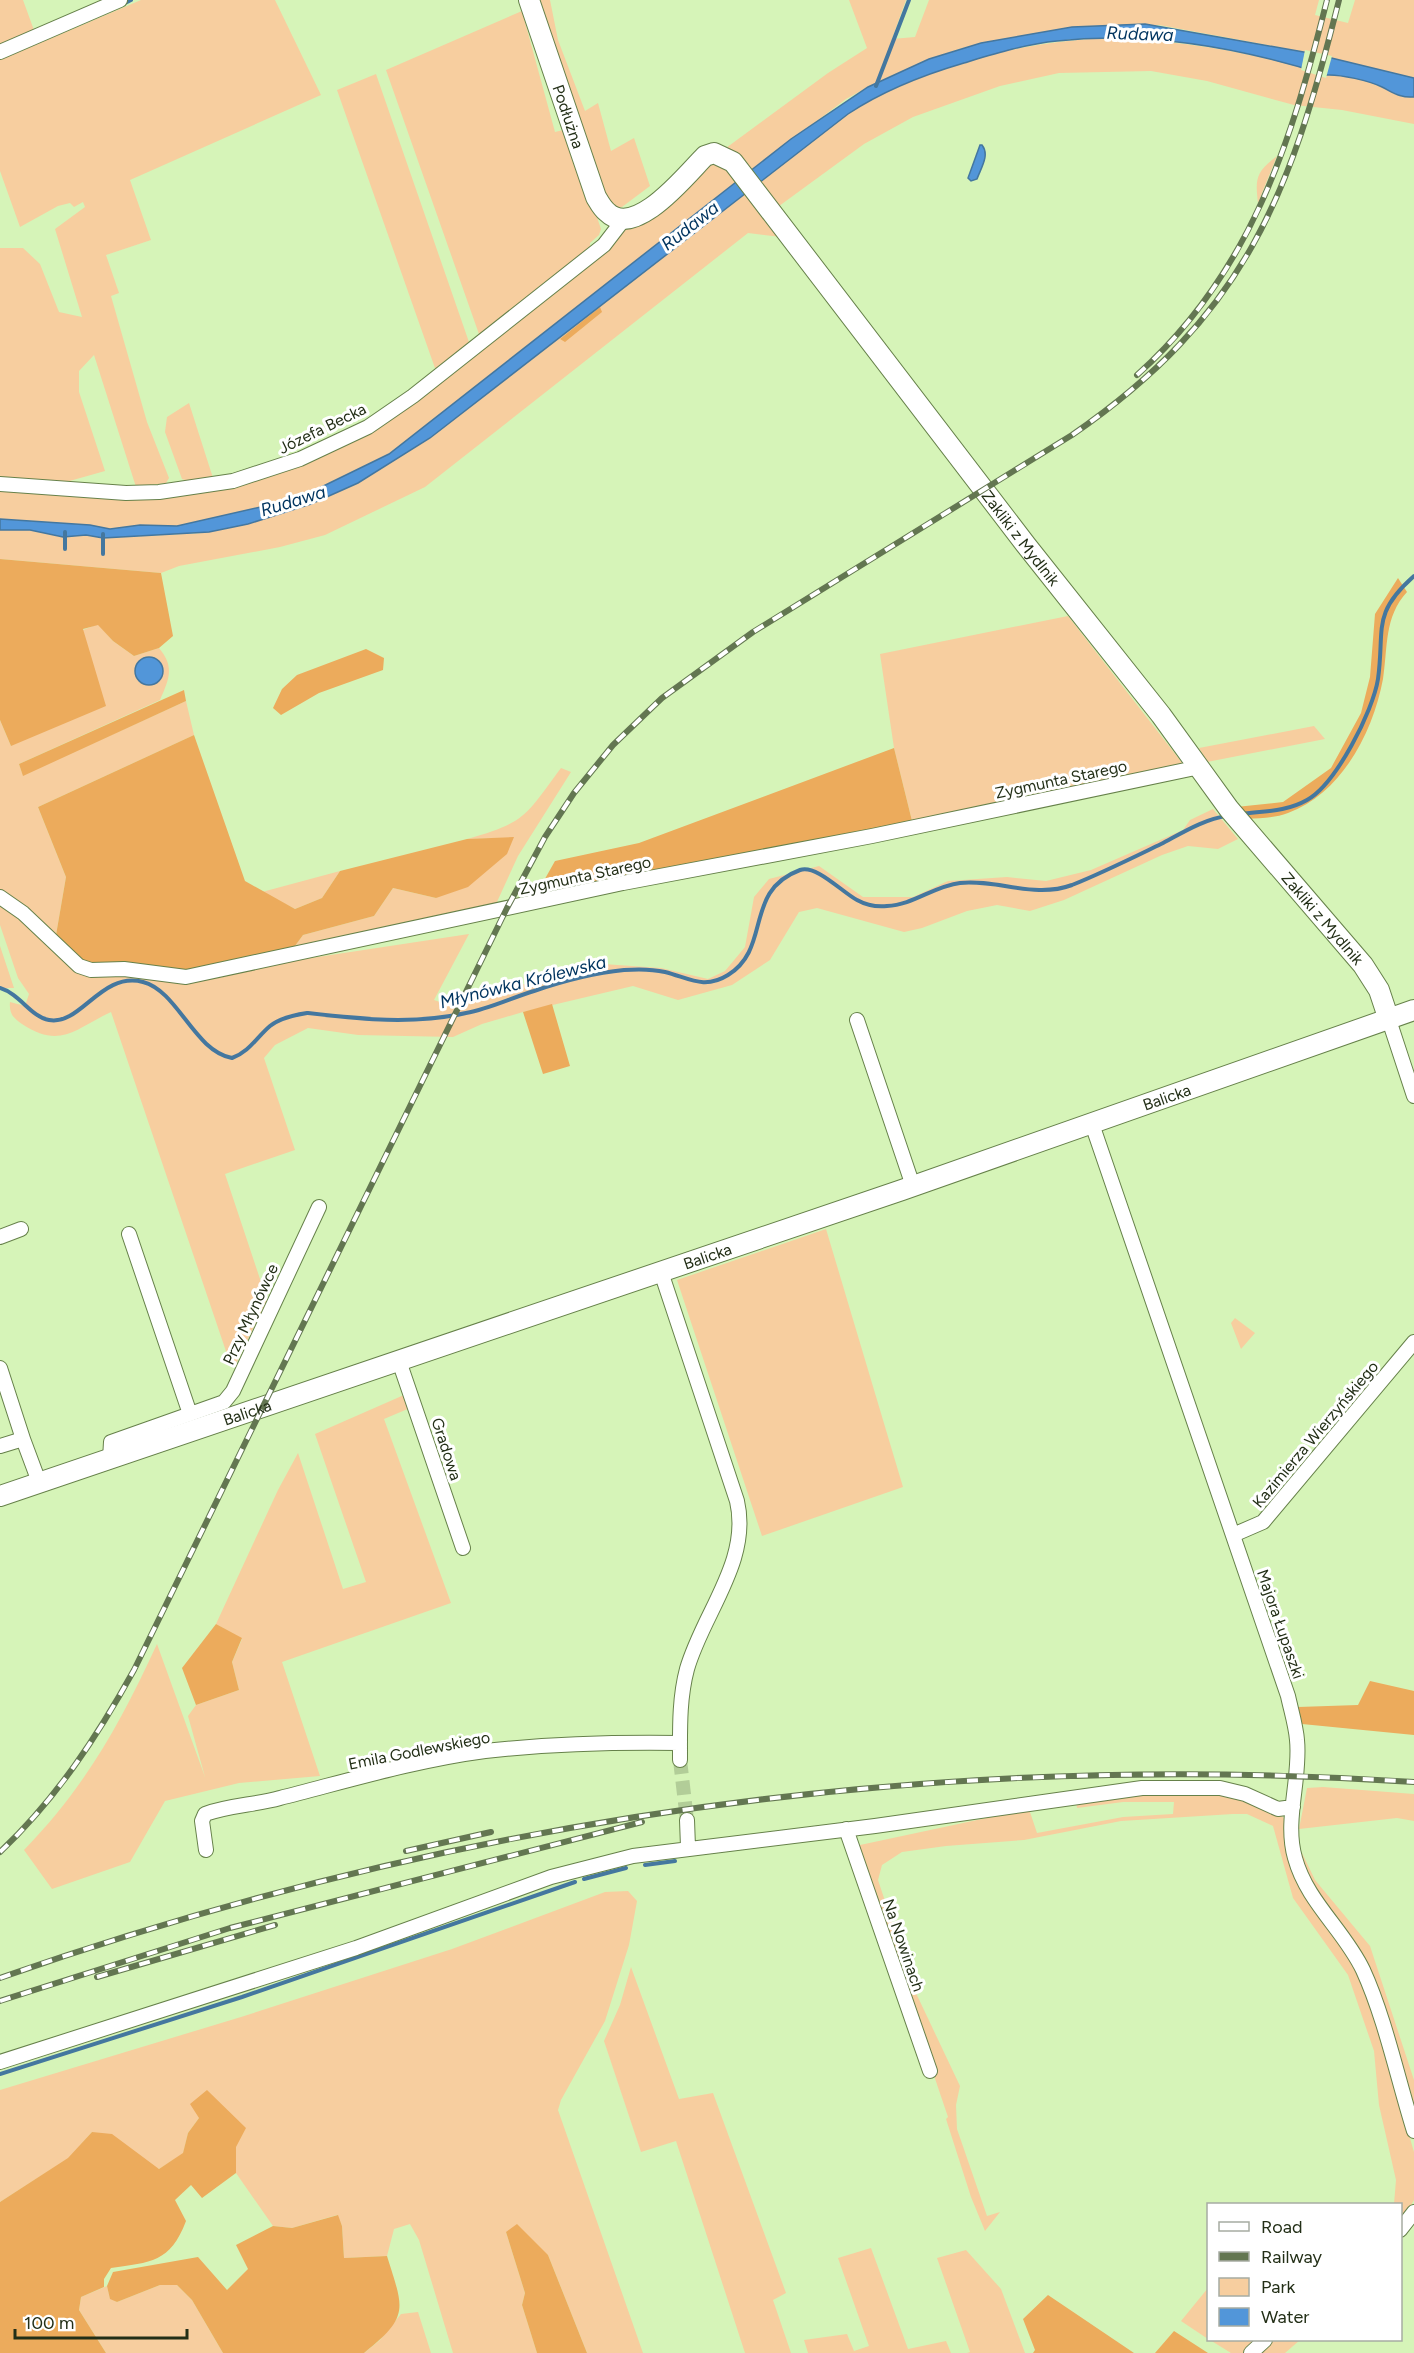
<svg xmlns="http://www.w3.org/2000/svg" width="1414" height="2353" font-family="Figtree,sans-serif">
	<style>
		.green { fill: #f7ce9f }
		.forest { fill: #ecab5c }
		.water { fill: #5296d9; stroke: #44779f; stroke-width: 1.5 }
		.pier { fill: #d6f4b8 }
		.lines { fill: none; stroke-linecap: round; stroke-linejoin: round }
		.stream { stroke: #44779f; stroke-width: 4 }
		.street-tunnel { stroke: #b2cd98; stroke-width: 14; stroke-dasharray: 14 7; stroke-linecap: butt }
		.street-casing { stroke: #66814a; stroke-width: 16 }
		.secondary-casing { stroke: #66814a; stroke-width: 22 }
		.street { stroke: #fff; stroke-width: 14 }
		.secondary { stroke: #fff; stroke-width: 20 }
		.rail-casing { stroke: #637651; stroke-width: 6 }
		.rail { stroke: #fff; stroke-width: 4; stroke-dasharray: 11; stroke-linecap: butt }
		.labels { text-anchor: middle; stroke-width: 6; stroke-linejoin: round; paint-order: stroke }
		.street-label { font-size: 16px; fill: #232f17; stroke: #fff }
		.water-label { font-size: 18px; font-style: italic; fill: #00345f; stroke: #fff }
	</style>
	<rect width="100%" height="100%" fill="#d6f4b8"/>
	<path class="green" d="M0 0H23L35 33 0 47Z
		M141 0H275L321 95 130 180 151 240 106 255 119 293 111 296 147 422 169 478 166 483 136 487 94 355 79 371V392L105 471 66 482 0 478V248H23L40 264 59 312 82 317 55 229 85 207 83 202 74 207 70 203 58 206 20 227 0 171V60Z
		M536 0H550L558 40 585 111 598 103 611 151 634 138 650 186 622 207H611L591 164Z
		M849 0H906L892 39 915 37 929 0H1319L1315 15 1348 23 1355 0H1414V78L1315 54 1159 25 1072 27 959 49 868 87 846 99 748 173 726 148 828 73 867 48Z
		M522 11 555 132 567 129 601 229 599 235 590 243V248L480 337 386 70Z
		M1101 38C1178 40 1253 51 1326 75 1340 74 1370 81 1382 87 1393 92 1402 98 1414 97V124L1342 110 1294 105 1207 81 1151 71 1059 73 1000 86 913 117 864 144 775 209 757 185C791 159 824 128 862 105 933 63 1020 43 1101 38Z
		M376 74 470 345 436 371 337 90Z
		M1277 156 1258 203C1255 178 1256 172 1277 156Z
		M715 162H722L740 179 389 454 307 494 278 503 177 526 140 525 110 529 90 525 0 519V487L178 492 359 433Z
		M749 191 781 237 748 233 425 487 325 535 280 547 179 566 161 573 0 559V530H30L63 537 86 535 103 538 203 533 358 483 430 438Z
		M189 403 213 478 191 482 182 479 165 432 167 417Z
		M1068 616 1183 764 912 821 894 748 880 654Z
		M98 624 113 641 134 656 159 648C175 667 169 679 160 700L19 764 23 775 186 701 194 735 38 807 66 877 55 941 0 893V720L11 746 83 630Z
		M1314 726 1325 739 1207 762 1199 748Z
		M561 768 571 772 518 856 496 904 292 950 303 935 374 916 393 888 436 898 513 838 467 839C526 823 526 815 561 768Z
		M1213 809 1238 839 1218 849 1188 846 1162 855 1064 900 1030 911 997 905 967 911 922 928 904 932 817 908 799 912 770 960 732 985 678 1000 633 986 523 1012 482 1024 453 1037 358 1035 308 1028 275 1045 264 1058 295 1150 225 1174 267 1300 236 1364 231 1366 111 1012C76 1028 61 1050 22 1024 13 1018 9 1013 10 1002L25 1006 29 994 18 978 0 925V901L64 958 190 981 311 958 469 934 434 1000 446 1004 603 964 661 968 708 979 725 971 745 947 754 897 769 879 819 866 863 897H913L948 881 1007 877 1046 881 1091 870 1183 830 1190 820Z
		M340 871 322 898 295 909 262 892Z
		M0 946 14 988H0Z
		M826 1229 903 1487 762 1536 677 1280Z
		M1235 1318 1255 1333 1241 1349 1231 1323Z
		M404 1395 410 1408 384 1419 451 1603 282 1662 320 1776 239 1783 165 1801 130 1862 52 1889 24 1850C86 1786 120 1724 157 1644L205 1777 188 1716 196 1705 239 1690 232 1662 242 1639 216 1624 278 1490 298 1453 343 1589 366 1582 315 1434Z
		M1323 1787 1414 1794V1821L1397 1818 1299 1829 1307 1788Z
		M1213 1791 1268 1807 1283 1817 1287 1824 1290 1863 1297 1882 1306 1899 1354 1961 1369 1997 1414 2152V2200L1401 2222 1400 2204H1394L1396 2180 1379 2105 1374 2051 1348 1975 1293 1898 1273 1826 1247 1814H1233L1121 1821 1024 1840 946 1846 902 1852 882 1865 878 1880 915 1991 960 2086 956 2105 957 2129 987 2216 1000 2212 985 2231 971 2197 946 2119 948 2117 857 1848 860 1845 1029 1809 1037 1833 1123 1817 1173 1814 1174 1802H1123L1077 1808 1076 1799 1110 1794Z
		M1298 1853H1302L1315 1880 1370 1946 1414 2080V2115L1374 1985 1314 1892Z
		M628 1891 637 1901 629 1945 605 2021 561 2100 558 2110 643 2353H587L548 2255 506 2232 525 2293 522 2305 537 2353H453L419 2240 410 2224 394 2229 387 2256 344 2258 342 2226 337 2215 292 2228 273 2226 236 2173V2147L199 2118 188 2133 183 2154 159 2169 92 2132 69 2158 0 2202V2090L241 2017 452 1949 605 1892Z
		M631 1967 679 2099 713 2093 786 2293 773 2300 791 2353H745L676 2141 641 2152 604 2041 620 2005Z
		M871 2248 908 2349 946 2341 951 2353H808L804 2340 847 2334 854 2351 869 2346 838 2258Z
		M966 2250 1001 2289 1025 2353H967L970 2352 937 2258Z
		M160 2285H177L192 2300 223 2353H106L79 2310 81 2297 107 2286 110 2298 117 2302Z
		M1208 2288V2339L1181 2321Z
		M418 2312 431 2353H364L380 2340 401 2314Z
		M1210 2340H1258L1243 2353H1231Z
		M1270 2340H1300L1285 2353H1257Z"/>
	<path class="forest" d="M600 307 602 312 565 342 560 339Z
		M0 559 161 573 173 636 159 648 134 656 113 641 98 625 83 629 106 706 11 746 0 720Z
		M1398 578 1407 592C1384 617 1388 647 1383 679 1373 732 1342 793 1288 813 1275 818 1261 818 1247 819L1236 807 1283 802 1331 768 1361 713 1370 677 1375 614Z
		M366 649 384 658 383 670 319 693 281 715 273 708 282 689 297 675Z
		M184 690 186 701 23 776 19 764Z
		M194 735 245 881 295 909 322 898 340 871 467 839 514 837 507 854 468 887 436 898 393 888 374 916 303 935 292 950 181 974 95 966 82 962 55 941 66 877 38 807Z
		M894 748 912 821 537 893 555 861 639 843Z
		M552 1004 570 1066 543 1074 523 1012Z
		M216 1624 242 1638 232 1662 239 1690 196 1705 182 1668Z
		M1370 1681 1414 1691V1735L1302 1724 1298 1707 1358 1705Z
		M207 2090 246 2128 236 2147V2173L202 2198 191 2185 175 2200 186 2221C170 2263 151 2262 111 2268L104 2279V2287L81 2297 79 2310 106 2353H0V2202L68 2158 92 2132 112 2134 159 2169 183 2153 188 2133 199 2118 190 2104Z
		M338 2215 342 2226 344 2258 387 2256C403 2308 411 2316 364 2353H223L192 2300 177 2285H160L117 2302 110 2299 107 2286 113 2272 198 2257 227 2290 248 2269 236 2245 273 2226 292 2228Z
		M517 2224 548 2255 587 2353H537L522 2305 525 2293 506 2232Z
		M1048 2295 1134 2353H1033L1035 2350 1023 2319Z
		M1174 2331 1208 2353H1155Z"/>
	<path class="water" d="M1145 24 1315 54 1414 78V97C1400 98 1394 93 1382 87 1370 81 1340 74 1326 75 1241 48 1146 31 1057 41 1026 44 994 54 964 63 923 75 884 90 848 114L430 438 358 483 311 504 248 524 209 532 103 538 86 535 63 537 30 530H0V519L90 525 110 529 140 525 177 526 278 503 307 494 389 454 791 139 868 87 929 59 981 43 1072 27Z
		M980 145H982C990 155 981 168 977 179L971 181 968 178Z
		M135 671a14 14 0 1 1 28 0a14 14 0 1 1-28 0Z"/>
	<path class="pier" d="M1305 50 1332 56 1326 78 1301 70Z"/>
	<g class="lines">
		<path class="stream" d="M123 4 131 0
			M876 86 909 0
			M65 532V549
			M103 534V554
			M1241 814C1264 811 1286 812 1307 800 1336 784 1373 711 1378 679 1385 629 1371 614 1414 576
			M0 988C20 994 31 1017 49 1020 81 1026 101 971 143 982 178 991 194 1051 232 1058 249 1052 257 1037 270 1026 280 1018 294 1015 307 1013 360 1019 412 1025 466 1013 489 1009 511 998 534 991 563 981 593 973 624 970 637 969 652 969 665 972 689 978 704 990 728 975 772 948 743 891 800 870 816 864 843 893 857 900 866 905 877 907 887 906 913 905 934 886 960 883 998 879 1034 899 1072 885 1102 873 1132 858 1161 844 1182 833 1204 819 1227 816
			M645 1865 675 1861
			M584 1879 626 1868
			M0 2074 242 1997 575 1882"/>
		<path class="street-tunnel" d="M680 1760 687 1820"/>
		<defs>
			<path id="street" d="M0 52 120 0
				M0 484 126 493 159 492 233 481 300 459 368 427 413 396 604 245 624 219
				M0 897 23 913 79 966 91 970 124 969 186 977 623 883 872 836 1200 767
				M857 1020 913 1186
				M1389 1020 1414 1096
				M1092 1124 1288 1696C1291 1710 1296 1726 1297 1740 1301 1778 1284 1821 1295 1858 1307 1902 1344 1930 1363 1970 1385 2018 1398 2080 1414 2131
				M129 1234 190 1414
				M0 1237 21 1229
				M661 1272 737 1501C751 1561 703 1613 687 1669 679 1699 680 1730 680 1760
				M399 1361 463 1548
				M0 1368 23 1439
				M0 1446 23 1439 39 1482
				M110 1459 111 1442 224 1402 233 1391 319 1207
				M1233 1535 1263 1522 1414 1342
				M687 1820 688 1847
				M846 1829 930 2071
				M206 1850 202 1821 205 1814C230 1805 255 1805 280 1798 347 1781 416 1760 485 1751 549 1744 615 1742 680 1743
				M0 2062 356 1948 551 1877 633 1856 875 1826 1142 1788H1220L1245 1794 1278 1809 1293 1807
				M1400 2230 1414 2212
				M1251 2353 1265 2340"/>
			<g id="secondary">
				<path id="s1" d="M529 0 596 197C599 202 602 208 607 212 635 240 687 174 705 156L714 153 733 162 1026 545 1161 715 1229 809 1363 965 1379 990 1389 1020"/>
				<path id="s2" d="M0 1496 902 1190 1414 1010"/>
			</g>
		</defs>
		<use href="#street" class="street-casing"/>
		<use href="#secondary" class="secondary-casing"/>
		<use href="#street" class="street"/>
		<use href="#secondary" class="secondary"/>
		<defs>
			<path id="rail" d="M1137 375C1251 273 1291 143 1327 0
				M406 1851 491 1832
				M0 1852C56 1799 97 1737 134 1670L507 908 545 837 574 793 613 745 662 698 753 632 1072 435C1245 316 1290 196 1339 0
				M97 1977 275 1925
				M0 1978C457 1818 930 1750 1414 1782
				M0 2001 230 1928 642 1822"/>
		</defs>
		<use href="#rail" class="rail-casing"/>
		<use href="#rail" class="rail"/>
	</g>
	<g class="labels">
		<g class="street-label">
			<text dy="6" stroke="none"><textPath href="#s1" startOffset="123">Podłużna</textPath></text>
			<text transform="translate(322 428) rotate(-26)" y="6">Józefa Becka</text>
			<text dy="6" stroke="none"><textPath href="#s1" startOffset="854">Zakliki z Mydlnik</textPath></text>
			<text transform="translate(1061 779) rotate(-12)" y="6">Zygmunta Starego</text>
			<text transform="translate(585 875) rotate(-12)" y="6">Zygmunta Starego</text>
			<text dy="6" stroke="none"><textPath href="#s1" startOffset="1340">Zakliki z Mydlnik</textPath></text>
			<text dy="6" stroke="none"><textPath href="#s2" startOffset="1233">Balicka</textPath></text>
			<text dy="6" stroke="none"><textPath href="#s2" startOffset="747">Balicka</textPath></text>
			<text transform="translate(250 1314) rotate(-65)" y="6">Przy Młynówce</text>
			<text dy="6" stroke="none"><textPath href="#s2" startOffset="261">Balicka</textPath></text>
			<text transform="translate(1315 1434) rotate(-50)" y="6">Kazimierza Wierzyńskiego</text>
			<text transform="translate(447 1449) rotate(72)" y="6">Gradowa</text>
			<text transform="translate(1281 1624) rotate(71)" y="6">Majora Łupaszki</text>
			<text transform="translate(419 1750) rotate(-11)" y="6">Emila Godlewskiego</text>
			<text transform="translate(904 1945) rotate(71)" y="6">Na Nowinach</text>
		</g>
		<g class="water-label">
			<text transform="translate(1140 34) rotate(2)" y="6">Rudawa</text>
			<text transform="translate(690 226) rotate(-38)" y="6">Rudawa</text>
			<text transform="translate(293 501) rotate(-17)" y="6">Rudawa</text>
			<text transform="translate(523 982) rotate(-14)" y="6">Młynówka Królewska</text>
		</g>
	</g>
	<rect x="1207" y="2203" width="195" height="138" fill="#ffffff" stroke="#a7aca2" stroke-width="1.5"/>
	<rect x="1219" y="2222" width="30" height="9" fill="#ffffff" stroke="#a7aca2" stroke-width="1.5"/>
	<text x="1261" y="2233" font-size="18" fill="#232f17">Road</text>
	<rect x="1219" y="2252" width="30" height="9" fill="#637651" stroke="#a7aca2" stroke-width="1.5"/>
	<text x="1261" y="2263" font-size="18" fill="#232f17">Railway</text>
	<rect x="1219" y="2278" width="30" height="18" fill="#f7ce9f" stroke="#a7aca2" stroke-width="1.5"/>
	<text x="1261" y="2293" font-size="18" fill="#232f17">Park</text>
	<rect x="1219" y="2308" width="30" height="18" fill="#5296d9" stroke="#a7aca2" stroke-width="1.5"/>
	<text x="1261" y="2323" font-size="18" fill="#232f17">Water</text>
	<path d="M15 2329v9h172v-9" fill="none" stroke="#232f17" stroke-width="3"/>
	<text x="24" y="2329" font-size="18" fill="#232f17" stroke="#ffffff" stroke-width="4.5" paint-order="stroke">100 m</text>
</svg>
